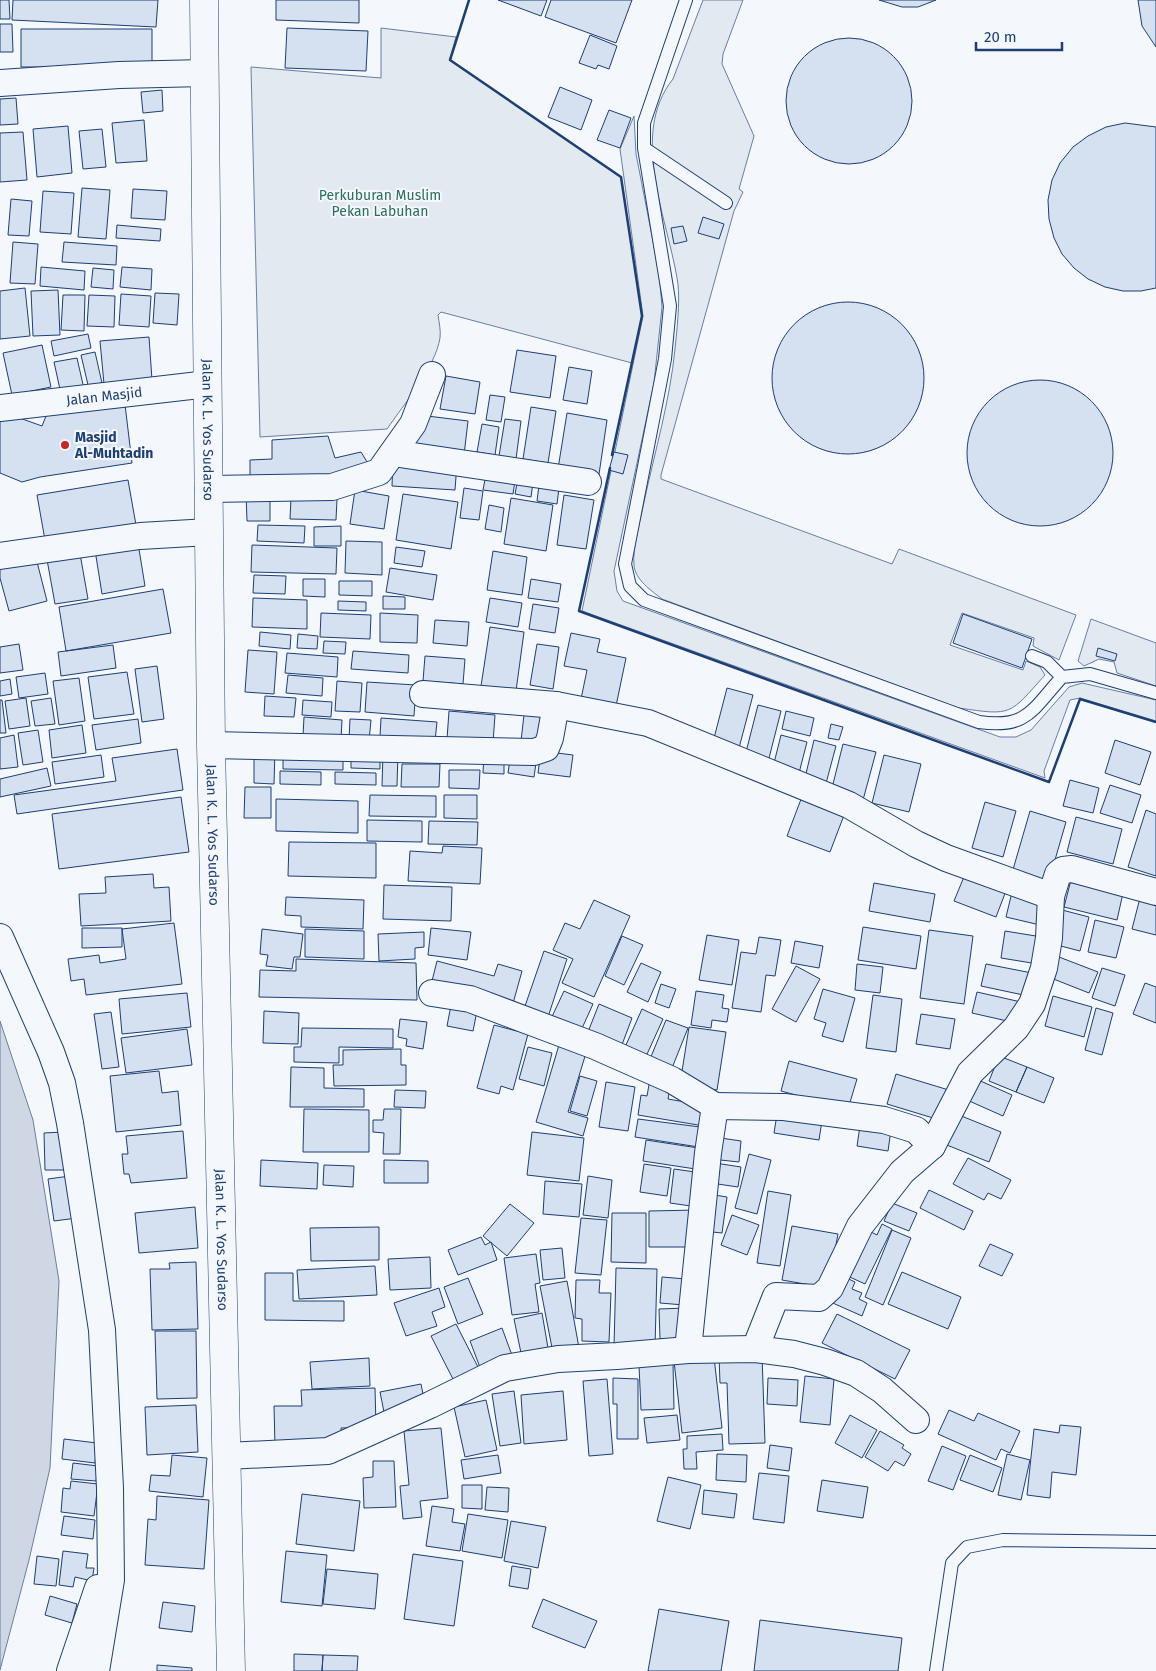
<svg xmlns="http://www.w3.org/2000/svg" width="1156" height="1671" font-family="'Fira Sans',sans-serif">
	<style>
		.green { fill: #e3e9f0; stroke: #687fa3 }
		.water { fill: #cfd7e4; stroke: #687fa3 }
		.building { fill: #d5e0f0; stroke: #1d3f73 }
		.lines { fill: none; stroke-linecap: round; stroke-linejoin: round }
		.lane-casing { stroke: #1d3f73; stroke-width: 14 }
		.street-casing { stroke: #1d3f73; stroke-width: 28 }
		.highway-casing { stroke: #1d3f73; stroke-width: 29 }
		.lane { stroke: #f4f7fb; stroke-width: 12 }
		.street { stroke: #f4f7fb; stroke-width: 26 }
		.highway { stroke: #f4f7fb; stroke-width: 28 }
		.wall { stroke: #1d3f73; stroke-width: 2.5 }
		.poi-dot { fill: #c62828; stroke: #f4f7fb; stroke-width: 2 }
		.labels { text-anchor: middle; stroke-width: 4; stroke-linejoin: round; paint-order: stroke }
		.park-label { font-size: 14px; fill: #2c6c60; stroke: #f4f7fb }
		.street-label { font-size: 14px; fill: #1d3f73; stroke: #f4f7fb }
		.poi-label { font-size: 14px; font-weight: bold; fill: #1d3f73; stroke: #f4f7fb; text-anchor: start }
	</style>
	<rect width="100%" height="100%" fill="#f4f7fb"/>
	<path class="green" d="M703 0H743L723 54 722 64 754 136 739 189 743 192 734 211 661 475V479L892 564 899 549 1076 615 1059 660 1033 646 1034 638 962 613 950 645 1023 670 1026 661 1040 667 1045 675C1009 715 1013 716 959 708L662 599C652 591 635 580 634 565 632 549 641 518 644 502 655 451 670 400 675 349 677 328 680 305 678 284 669 222 628 135 673 79Z
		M381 28 456 37 450 60 621 177 642 316 632 363 441 312 438 315C439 322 441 331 440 338 435 368 404 404 387 429L260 437 251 67 381 78Z
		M634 116 636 154 659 272 662 307 654 383 614 571 617 591 623 601 1000 737H1016L1031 730 1069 687 1082 683 1156 700V721L1080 698 1070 700 1044 771 1045 778 582 611 643 316 620 149Z
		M1091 619 1156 643V686L1117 673 1114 662 1099 659 1084 666 1078 661Z"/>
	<path class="water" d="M0 1021 33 1120 59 1281 50 1468 29 1560 0 1670Z"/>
	<path class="building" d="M0 0H9L10 19H0Z
		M13 0H158L156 27 12 20Z
		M276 0H359V23L276 20Z
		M498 0H547L541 16Z
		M551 0H632L616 43 545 17Z
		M879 0H936L918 7H902Z
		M1138 0H1156V47L1142 26Z
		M0 24H12L13 52H0Z
		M287 28 368 31 366 71 285 68Z
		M21 29H152V67H21Z
		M590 35 617 46 609 69 598 65 596 69 579 63Z
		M786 101a63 63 0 1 1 126 0a63 63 0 1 1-126 0Z
		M560 87 592 100 581 130 548 117Z
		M162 90 163 111 143 113 141 92Z
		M16 98 18 124 0 125V99Z
		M609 110 631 118 620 148 597 140Z
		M144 120 147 161 116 163 112 123Z
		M1125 123 1156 127V288L1141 291H1123L1105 287 1088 279 1074 268 1062 254 1054 238 1049 219 1048 200 1052 180 1060 163 1073 147 1088 136 1106 127Z
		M68 126 72 173 37 177 33 129Z
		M102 129 106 167 83 169 79 131Z
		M23 132 27 180 0 182V133Z
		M82 188 110 190 106 239 78 237Z
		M133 189 167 191 165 220 131 218Z
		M43 191 74 193 71 234 40 232Z
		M11 199 32 201 29 236 8 235Z
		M703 217 724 224 719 239 698 233Z
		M117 225 161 229 160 241 116 238Z
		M683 226 687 241 674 244 671 228Z
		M13 242 38 244 35 284 10 283Z
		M64 242 117 246 116 265 62 262Z
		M41 267 85 271 84 290 40 286Z
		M122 267 152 269 151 290 120 287Z
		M93 268 114 270 113 289 91 287Z
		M25 288 30 336 0 339V291Z
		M58 290 60 335 33 336 31 291Z
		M155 293 179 294 177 325 153 323Z
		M121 294 151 296 149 327 119 325Z
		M63 295H85L84 331 61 330Z
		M89 295 115 296 114 327 87 326Z
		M772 378a76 76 0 1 1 152 0a76 76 0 1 1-152 0Z
		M88 334 91 348 54 356 51 341Z
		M149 337 152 380 104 384 100 341Z
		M42 345 51 387 12 395 3 353Z
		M517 350 556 356 550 398 510 392Z
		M95 352 102 383 88 385 81 355Z
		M77 358 84 389 61 394 54 362Z
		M569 367 592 371 587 404 563 400Z
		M446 376 480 382 475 414 440 409Z
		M967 453a73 73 0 1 1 146 0a73 73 0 1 1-146 0Z
		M490 395 505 397 501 422 486 420Z
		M124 396 132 463 40 477 22 482 0 473V411L42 426 50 406Z
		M531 407 556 411 548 463 523 459Z
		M567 413 607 420 598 481 557 475Z
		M419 415 468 421 464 455 415 449Z
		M505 419 521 421 516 459 499 456Z
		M482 424 499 427 495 455 477 452Z
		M328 436 335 458 361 452 372 470 338 480H250V460L272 459V440Z
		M614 452 628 455 623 474 609 470Z
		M393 459 457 463 455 490 392 486Z
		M487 469 516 474 513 494 483 490Z
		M519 473 534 475 531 497 515 494Z
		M128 480 136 525 45 540 37 495Z
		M539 485 559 488 557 504 537 501Z
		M464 488 483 491 479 520 460 518Z
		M355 490 389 496 384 529 350 524Z
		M246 493H270V521H247Z
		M403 494 458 502 451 549 396 540Z
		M564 495 594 500 586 549 557 545Z
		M291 498 337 499 336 520 290 519Z
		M511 498 553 505 546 551 504 544Z
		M489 505 504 508 501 532 485 529Z
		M258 525 305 526 304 543 257 541Z
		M341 526V546H314V527Z
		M346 541 382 542V575L345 573Z
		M138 543 145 586 102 594 95 550Z
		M252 545 337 548 336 574 251 572Z
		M396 547 425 551 422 567 394 563Z
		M79 548 88 599 55 604 46 554Z
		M493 551 527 557 522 595 487 590Z
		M35 554 47 601 9 611 0 578V562Z
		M390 568 437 575 433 600 386 592Z
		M254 575 286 576 285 594 253 593Z
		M303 579H325V597L303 596Z
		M531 579 561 584 558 602 528 598Z
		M339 581H372V596L339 595Z
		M163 589 171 633 66 651 59 607Z
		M383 596 405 597V609H383Z
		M253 598 307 600V629L252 627Z
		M490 598 522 603 518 627 486 622Z
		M338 601 366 602V611L338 610Z
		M533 604 559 608 555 633 529 629Z
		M321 613 371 615 370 639 320 637Z
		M380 613 418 615 417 643 380 642Z
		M963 614 1032 639 1022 668 953 643Z
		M435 620 469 622 467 646 433 643Z
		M490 627 524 632 516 691 481 686Z
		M260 632 291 635 290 649 259 646Z
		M571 633 600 639 597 652 626 658 616 706 581 699 587 670 564 666Z
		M298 634 318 636 317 649 297 648Z
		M324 641 346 642 345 654 323 653Z
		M19 644 23 670 0 673V647Z
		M537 644 559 647 553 689 530 685Z
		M113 645 116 668 61 676 58 652Z
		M1098 648 1117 654 1115 661 1096 656Z
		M248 650 277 652 274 694 245 692Z
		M353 651 409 655 408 673 351 669Z
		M287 653 338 657 337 677 285 673Z
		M425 656 465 659 463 684 423 681Z
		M157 666 164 719 142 722 135 669Z
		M127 672 134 714 94 719 88 677Z
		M45 673 48 694 19 698 16 677Z
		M288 675 323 678 322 696 286 693Z
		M79 678 85 721 59 725 53 681Z
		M10 679 12 694 0 696V681Z
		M337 681 362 683 360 712 335 711Z
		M367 682 416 685 414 716 365 712Z
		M727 688 753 695 739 748 713 742Z
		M265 696 296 698 294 717 264 716Z
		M26 698 30 726 9 729 5 701Z
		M51 698 55 724 35 726 31 701Z
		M0 700H2L6 733H0Z
		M303 700 332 702 331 717 302 715Z
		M758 705 781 711 768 762 745 756Z
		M525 706 550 709 546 745 521 741Z
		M449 711 495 715 493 743 447 739Z
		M786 711 814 718 810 736 782 729Z
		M304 717 342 720 341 739 303 736Z
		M381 718 437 722 435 741 380 737Z
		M138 719 141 743 96 750 92 725Z
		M350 719 371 720 369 741 349 739Z
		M831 724 843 727 839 740 828 738Z
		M82 725 86 753 52 758 49 730Z
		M38 730 43 762 23 765 18 733Z
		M14 735 18 767 0 769V738Z
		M781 735 807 742 798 777 772 771Z
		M814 740 836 746 825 787 804 782Z
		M1115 740 1151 752 1140 785 1105 773Z
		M843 744 876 752 863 800 831 792Z
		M177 749 183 790 17 814 14 795 116 781 112 758Z
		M254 750H275L274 784 254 783Z
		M283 750 343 752V770L283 769Z
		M541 751 573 755 570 777 538 773Z
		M351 753H380V769L351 768Z
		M383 753H398L397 786H382Z
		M511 753 537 756 534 777 508 773Z
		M484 754 504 755V774L483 773Z
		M101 755 104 777 55 784 52 762Z
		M884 755 921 764 909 812 872 803Z
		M402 764H440L439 787H401Z
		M47 768 51 786 0 797V779Z
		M449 770H480L479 789 449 788Z
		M280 771 321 772V785L280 784Z
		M335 772 376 773V785L335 784Z
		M1070 780 1099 788 1093 813 1063 806Z
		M1110 785 1141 795 1132 823 1100 813Z
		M245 787H271V818H244Z
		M803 794 846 810 830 852 787 836Z
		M370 795 436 796V817L369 816Z
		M444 795H477V819L444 818Z
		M181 797 189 852 59 869 52 814Z
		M276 799 358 801V833L276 831Z
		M985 802 1016 811 1003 857 972 848Z
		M1146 810 1156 814V876L1128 867Z
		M1030 811 1066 822 1048 884 1012 873Z
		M1076 817 1122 829 1113 864 1067 852Z
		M367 820 422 821V842L367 841Z
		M429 821 478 822 477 845 428 844Z
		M289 842 376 843V878L288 876Z
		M443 846 482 848 480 884 408 881 410 851 442 853Z
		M968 867 1009 883 996 917 954 901Z
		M153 874 154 888 169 887 171 921 81 926 79 894 106 893 105 877Z
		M1071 880 1123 893 1117 920 1064 907Z
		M874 883 935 894 930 922 869 911Z
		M384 885 452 887 451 921 383 919Z
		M1012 892 1046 901 1040 925 1006 917Z
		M1141 894 1156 898V935L1132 929Z
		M286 897 364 900 363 929 301 927V916L285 915Z
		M594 900 630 916 594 997 562 983 573 959 553 950 565 923 580 929Z
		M1062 910 1089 917 1080 951 1053 944Z
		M1095 920 1124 927 1116 958 1088 952Z
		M174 923 182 984 86 995 84 979 71 981 68 959 99 955 100 963 126 959 122 929Z
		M863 927 921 936 916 969 858 960Z
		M82 928H122V947L82 948Z
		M431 928 471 932 467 960 428 955Z
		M262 929 303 934 300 957H294L292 969 266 966 268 955 260 954Z
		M305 929 364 931V959L305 957Z
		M929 930 973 936 964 1004 920 998Z
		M1005 931 1042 937 1038 964 1001 958Z
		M424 932V947L415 948V959L379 961 378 934Z
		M707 935 739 940 732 985 699 980Z
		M622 936 643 945 624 985 605 976Z
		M759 937 781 940 775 976 766 975 761 1012 732 1008 741 952 756 954Z
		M795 941 823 946 819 968 791 963Z
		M544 951 567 959 548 1017 524 1009Z
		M1059 957 1098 972 1089 993 1051 978Z
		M296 959 416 963 417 1000 259 997 260 970 296 971Z
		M437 961 494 976 498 964 522 971 512 1007 431 985Z
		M641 963 661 972 648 1002 627 992Z
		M857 964 883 967 880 993 855 990Z
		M986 964 1032 973 1028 996 981 986Z
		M796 966 820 979 796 1022 772 1009Z
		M1102 968 1125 975 1115 1006 1092 998Z
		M1145 983 1156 987V1023L1133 1014Z
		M661 984 676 989 669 1008 655 1003Z
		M823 989 855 998 843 1042 822 1036 826 1023 814 1019Z
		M564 991 593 1004 578 1037 549 1023Z
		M696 991 724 995 722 1008 729 1009 727 1022 712 1020 711 1028 691 1025Z
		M977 992 1021 1002 1016 1023 972 1013Z
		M187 993 191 1027 122 1034 119 999Z
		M873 995 902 999 896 1052 866 1048Z
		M1053 996 1092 1007 1084 1037 1045 1026Z
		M452 1000 478 1006 473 1031 447 1026Z
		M599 1004 632 1018 620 1050 586 1037Z
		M1096 1008 1113 1013 1102 1055 1085 1050Z
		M642 1009 663 1019 643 1063 622 1054Z
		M264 1011 299 1013 298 1044 263 1043Z
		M111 1012 119 1067 102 1069 94 1014Z
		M921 1014 955 1019 950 1049 916 1044Z
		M400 1019 427 1022 423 1049 406 1046 407 1039 398 1037Z
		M666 1020 688 1028 670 1073 648 1064Z
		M494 1025 528 1034 513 1090 501 1086 499 1094 477 1088Z
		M689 1027 726 1032 717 1090 680 1084Z
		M302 1028 393 1029V1048L339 1047V1063L294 1062V1047H301Z
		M187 1029 192 1065 126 1073 121 1038Z
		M559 1045 586 1053 568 1112 588 1118 583 1136 536 1122Z
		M528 1047 552 1053 544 1086 519 1079Z
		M401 1049V1065H406V1085L334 1086 333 1065H343V1050Z
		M999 1056 1027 1067 1016 1092 989 1081Z
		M789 1061 857 1079 848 1109 781 1091Z
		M291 1067 324 1068V1088L364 1089V1107H290Z
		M1027 1067 1054 1078 1044 1103 1016 1092Z
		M159 1071 162 1093 178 1091 181 1125 116 1132 110 1076Z
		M896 1074 952 1091 943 1121 887 1104Z
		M580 1076 597 1081 587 1116 570 1111Z
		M650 1079 671 1082 668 1099 714 1107 710 1127 638 1115 641 1095 647 1096Z
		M976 1079 1012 1095 1003 1116 967 1100Z
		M606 1082 635 1087 628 1131 599 1127Z
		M395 1090 426 1091 425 1108 394 1107Z
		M778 1108 823 1114 819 1140 774 1133Z
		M304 1109 369 1110V1152H303Z
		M384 1109H401L400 1154H383L384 1133 373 1132V1120H383Z
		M954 1113 1001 1132 989 1162 942 1143Z
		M638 1119 708 1128 705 1148 635 1137Z
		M861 1119 892 1123 888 1151 857 1146Z
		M183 1131 187 1178 131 1183 129 1174H124L122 1154H128L126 1136Z
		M63 1132 65 1170H45L44 1133Z
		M532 1132 584 1138 579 1181 527 1175Z
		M714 1137 741 1141 739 1162 711 1159Z
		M646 1140 705 1149 702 1170 643 1161Z
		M749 1154 771 1160 757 1214 735 1208Z
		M968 1158 1011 1180 1001 1199 988 1193 984 1200 953 1184Z
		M261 1160 318 1163 317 1189 260 1186Z
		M384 1160 428 1161V1183H384Z
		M715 1163 741 1167 738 1187 711 1183Z
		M644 1164 671 1168 667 1196 640 1192Z
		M324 1165 354 1166 353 1187 323 1185Z
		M674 1169 702 1173 698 1207 670 1203Z
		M70 1176 77 1218 54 1221 48 1179Z
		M588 1176 612 1180 608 1218 583 1215Z
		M545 1181 582 1184 579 1217 543 1214Z
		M929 1190 973 1211 964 1230 920 1208Z
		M768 1191 791 1195 780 1266 757 1263Z
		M708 1194 727 1197 722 1233 703 1231Z
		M892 1203 917 1213 909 1231 884 1221Z
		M510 1204 534 1223 507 1256 483 1236Z
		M195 1207 198 1248 139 1253 135 1213Z
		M698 1210V1247H649V1211Z
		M612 1213H646V1263L611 1262Z
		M732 1215 759 1225 747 1255 721 1245Z
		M581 1218 607 1220 601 1275 575 1273Z
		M882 1224 892 1229 865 1284 839 1272 861 1227 877 1235Z
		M792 1226 838 1234 828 1288 782 1280Z
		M379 1227V1260L311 1261 310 1228Z
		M892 1230 911 1238 883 1305 865 1297Z
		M481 1237 485 1245 491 1242 497 1260 458 1275 448 1250Z
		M990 1244 1013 1254 1002 1276 979 1266Z
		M562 1248 565 1278 543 1280 540 1250Z
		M536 1254 540 1283 535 1284 539 1312 512 1315 504 1258Z
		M430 1257 431 1288 390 1290 388 1259Z
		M196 1262 198 1329 152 1330 150 1269H170L169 1263Z
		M375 1266 377 1295 299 1299 297 1270Z
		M616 1268 657 1269 655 1348 614 1347Z
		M902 1272 961 1297 948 1329 888 1304Z
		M265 1273H293V1301H344V1321L265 1320Z
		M838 1274 855 1282 852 1289 862 1293 859 1299 867 1303 862 1316 826 1300Z
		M662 1277 686 1279 684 1305 660 1303Z
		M468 1278 483 1314 458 1324 444 1287Z
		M576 1280H600L599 1293H611L609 1342 582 1341V1319L575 1318Z
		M567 1281 579 1348 553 1353 540 1286Z
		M439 1288 445 1307 432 1312 437 1326 406 1336 394 1303Z
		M685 1308 686 1339H660L659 1309Z
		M542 1313 548 1348 521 1353 514 1319Z
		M837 1314 910 1350 895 1379 822 1343Z
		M456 1324 479 1369 454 1381 431 1336Z
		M502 1328 513 1358 481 1370 470 1341Z
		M155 1331H196L197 1398 157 1399Z
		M762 1355 765 1443 729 1444 727 1383H720L719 1356Z
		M714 1357 722 1428 682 1433 674 1361Z
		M369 1358 370 1386 312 1389 310 1362Z
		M673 1364 674 1409 641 1410 639 1365Z
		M805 1376 834 1379 830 1425 800 1422Z
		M613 1378 638 1379V1439H617V1404H613Z
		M768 1378 798 1380 797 1406 767 1404Z
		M607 1379 613 1454 589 1456 583 1381Z
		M421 1384 425 1404 384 1412 380 1392Z
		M375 1388 376 1427 341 1428 342 1445 275 1447 274 1406H302L301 1390Z
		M514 1391 521 1443 500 1446 492 1394Z
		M563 1391 567 1440 524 1444 521 1395Z
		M486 1400 497 1450 465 1457 454 1407Z
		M196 1405 198 1452 147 1455 145 1407Z
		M949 1410 974 1421 978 1413 1020 1431 1010 1453 1001 1449 996 1460 938 1434Z
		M677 1415 680 1440 647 1443 644 1418Z
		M850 1415 877 1430 862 1458 835 1443Z
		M1060 1425 1081 1427 1076 1475 1052 1472 1050 1498 1027 1495 1034 1429 1059 1433Z
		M441 1428 448 1498 420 1501 422 1517 403 1519 400 1486 409 1485 404 1431Z
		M880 1431 904 1445 902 1448 911 1454 904 1466 895 1461 888 1471 865 1457Z
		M722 1434 723 1450 696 1452 697 1469H684L683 1449H687V1436Z
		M64 1439 97 1443 95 1463 62 1459Z
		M770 1445 792 1448 789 1471 767 1468Z
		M942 1446 966 1456 953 1490 928 1481Z
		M717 1454 747 1455 746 1482 716 1480Z
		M1007 1454 1030 1460 1021 1500 998 1495Z
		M172 1455 207 1458 203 1497 149 1491 151 1475 170 1476Z
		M498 1455 501 1473 464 1479 461 1460Z
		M970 1455 1002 1468 993 1492 960 1480Z
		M373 1461H394L396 1507 364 1508 363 1478 373 1477Z
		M73 1463 98 1466 96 1481 71 1479Z
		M759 1473 789 1476 784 1523 753 1519Z
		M668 1477 701 1485 690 1529 657 1521Z
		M822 1480 868 1487 863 1518 817 1511Z
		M71 1481 98 1484 94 1516 61 1512 63 1488 70 1489Z
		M462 1485H482V1509L462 1508Z
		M487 1487 509 1488 508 1512 485 1510Z
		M704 1490 737 1494 734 1518 702 1514Z
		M302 1494 360 1501 354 1551 296 1544Z
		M157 1496 209 1500 204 1569 145 1565 148 1519 156 1520Z
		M432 1506 454 1509 452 1522 465 1524 460 1551 426 1546Z
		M468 1514 508 1520 502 1558 462 1551Z
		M64 1516 95 1520 93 1539 61 1535Z
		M511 1521 546 1527 538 1568 504 1561Z
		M63 1551 88 1554 86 1568H94L92 1581 75 1577 73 1587 59 1585Z
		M286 1551 327 1555 322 1606 281 1602Z
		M413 1554 463 1561 454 1626 404 1619Z
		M37 1556 59 1559 56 1586 34 1584Z
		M512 1566 531 1569 528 1589 509 1586Z
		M327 1569 378 1574 375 1609 323 1604Z
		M50 1596 77 1604 72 1623 45 1615Z
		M543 1599 597 1621 585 1648 532 1627Z
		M163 1602 195 1606 192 1632 159 1628Z
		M659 1609 729 1621 721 1671H648Z
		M760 1620 902 1638 898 1671H754Z
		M294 1654 323 1655 322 1671H294Z
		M323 1655 358 1656 357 1671H322Z
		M157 1665 192 1668V1671H157Z"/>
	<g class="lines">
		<defs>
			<path id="lane" d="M686 0 644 123V148L670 306 665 359 625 564 630 586 644 600 979 722C1027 729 1032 710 1062 677L1090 674 1156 693
				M644 148 726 203
				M1032 656 1047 662 1062 677
				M936 1671 952 1563 967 1547 1003 1540 1156 1542"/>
			<g id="street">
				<path d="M0 83 119 75 205 73"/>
				<path id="s1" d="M0 408 208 384"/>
				<path d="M393 453 588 482"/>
				<path d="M208 489 332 487 379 472 413 424 432 375"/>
				<path d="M0 556 140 536 209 532"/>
				<path d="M423 694 556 705 648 723 849 805 916 844 946 858 1051 896"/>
				<path d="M211 745 534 752 546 748 550 738 556 705"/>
				<path d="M0 937 51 1052 62 1083 70 1123 102 1330 110 1488 111 1580 96 1671"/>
				<path d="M432 993 470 999 595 1046 672 1080 715 1106"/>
				<path d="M755 1349 776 1296 819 1298 830 1288 860 1226 902 1172 932 1146 970 1073 1016 1028 1032 1004 1044 968 1049 938 1051 896 1058 874 1063 870 1072 869 1156 892"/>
				<path d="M688 1350 708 1153 715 1106 784 1107 884 1120 916 1130 932 1146"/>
				<path d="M227 1456 328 1451 430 1405 505 1368 558 1359 617 1356 688 1350 755 1349 794 1354 825 1362 856 1373 882 1390 916 1420"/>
				<path d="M70 1671 98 1588"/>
			</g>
			<g id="highway">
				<path id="s2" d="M204 0 211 745 231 1671"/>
			</g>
		</defs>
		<use href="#lane" class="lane-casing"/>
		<use href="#street" class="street-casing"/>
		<use href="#highway" class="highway-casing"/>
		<use href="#lane" class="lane"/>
		<use href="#street" class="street"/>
		<use href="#highway" class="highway"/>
		<path class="wall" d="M469 0 450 60 621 177 642 316 612 455
			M610 468 579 611 1049 782 1080 699 1156 722"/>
	</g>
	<circle class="poi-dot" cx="65" cy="445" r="5"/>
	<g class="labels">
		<g class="park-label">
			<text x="380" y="200">Perkuburan Muslim<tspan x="380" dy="16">Pekan Labuhan</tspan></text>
		</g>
		<g class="street-label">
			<text dy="5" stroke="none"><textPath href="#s1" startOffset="105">Jalan Masjid</textPath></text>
			<text dy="5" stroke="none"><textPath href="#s2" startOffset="430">Jalan K. L. Yos Sudarso</textPath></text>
			<text dy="5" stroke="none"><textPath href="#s2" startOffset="835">Jalan K. L. Yos Sudarso</textPath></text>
			<text dy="5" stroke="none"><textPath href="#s2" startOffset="1240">Jalan K. L. Yos Sudarso</textPath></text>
		</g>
		<g class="poi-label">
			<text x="75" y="442">Masjid<tspan x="75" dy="16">Al-Muhtadin</tspan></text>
		</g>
	</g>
	<path d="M976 42v8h86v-8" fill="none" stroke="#1d3f73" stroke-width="2.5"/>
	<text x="984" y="42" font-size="15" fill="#1d3f73" stroke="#f4f7fb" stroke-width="4" paint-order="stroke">20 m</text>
</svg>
